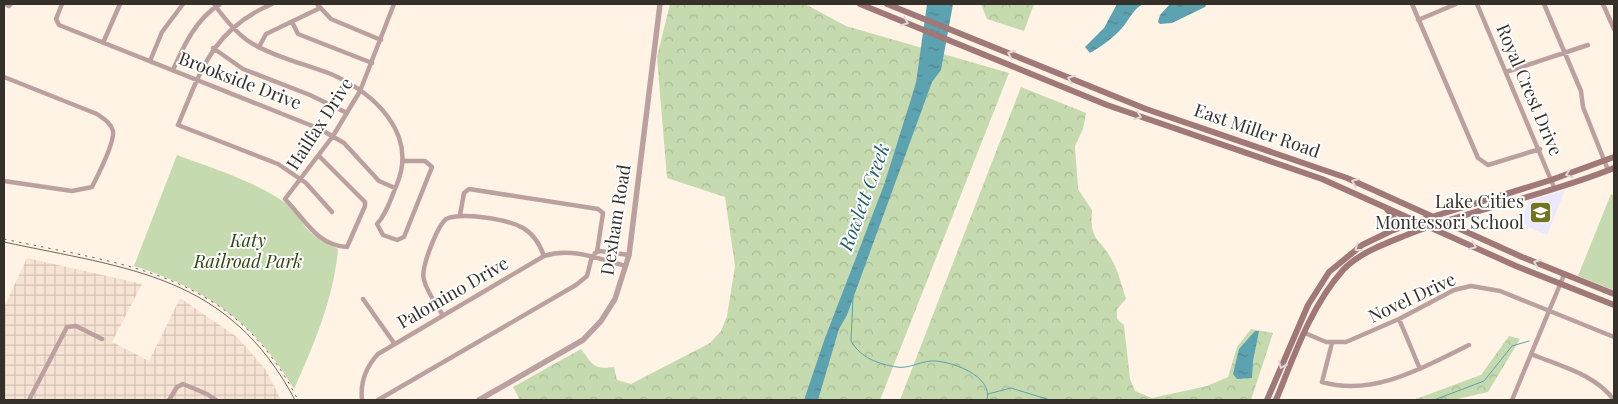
<svg xmlns="http://www.w3.org/2000/svg" width="1618" height="404" font-family="'Playfair Display',serif">
	<style>
		.industrial { fill: url(#industrial-grid) }
		.education { fill: #ebe8fe }
		.green { fill: #c5daae }
		.forest { fill: url(#forest-crowns) }
		.water { fill: url(#water-ripples) }
		.lines { fill: none; stroke-linecap: round; stroke-linejoin: round }
		.stream { stroke: #5ca2b0; stroke-width: 1 }
		.minor { stroke: #bca0a0; stroke-width: 4.5 }
		.tertiary { stroke: #bca0a0; stroke-width: 5.5 }
		.secondary { stroke: #9f7877; stroke-width: 6 }
		.tram { stroke: #6f685f; stroke-width: 1 }
		.rail { stroke: #6f685f; stroke-width: 1; stroke-dasharray: 2.5 5; stroke-linecap: butt }
		.oneway { stroke: #e2d6d6 }
		.labels { text-anchor: middle; stroke-width: 4; stroke-linejoin: round; paint-order: stroke }
		.street-label { font-size: 18px; fill: #353029; stroke: #fff }
		.poi-label { font-size: 18px; fill: #353029; stroke: #fff; text-anchor: end }
		.park-label { font-size: 18px; font-style: italic; fill: #30450e; stroke: #fff }
		.water-label { font-size: 19px; font-style: italic; fill: #235e68; stroke: #fff }
	</style>
	<defs>
		<pattern id="industrial-grid" width="8" height="8" patternUnits="userSpaceOnUse" patternTransform="scale(1.25)"><rect width="8" height="8" fill="#f7e3d4"/><path d="M0 4h8M4 0v8" fill="none" stroke="#d4c3b6"/></pattern>
		<pattern id="forest-crowns" width="20" height="18" patternUnits="userSpaceOnUse" patternTransform="scale(1.25)"><rect width="20" height="18" fill="#c5daae"/><path d="M2 6a3 3 0 1 1 6 0M12 15a3 3 0 1 1 6 0" fill="none" stroke="#aabb96"/></pattern>
		<pattern id="water-ripples" width="26" height="14" patternUnits="userSpaceOnUse" patternTransform="scale(1.25)"><rect width="26" height="14" fill="#5ca2b0"/><path d="M2 4q2-2 4 0t4 0M15 11q2-2 4 0t4 0" fill="none" stroke="#4d848f"/></pattern>
	</defs>
	<rect width="100%" height="100%" fill="#fef3e5"/>
	<path class="industrial" d="M27 258 142 284 112 342 149 361 180 298 237 337 266 370 281 400H4V307Z"/>
	<path class="education" d="M1565 190 1547 235 1519 223 1529 201Z"/>
	<path class="green" d="M177 155C214 169 255 181 287 204 296 211 300 219 306 228 315 238 327 243 338 249 334 297 314 345 294 389 254 322 207 289 134 266Z
		M1611 194 1614 196 1613 290 1578 276Z"/>
	<path class="forest" d="M670 4H805L846 26 1009 73 880 400H520L513 387 581 349C593 364 592 370 614 367L617 380 631 384 710 343 721 331 727 316 735 266 725 197 667 178 657 57Z
		M981 4H1034L1024 31 987 19Z
		M1021 87 1086 113 1083 129 1075 146 1078 189 1092 210C1089 242 1101 238 1113 262 1119 273 1122 287 1126 299L1117 309V319L1124 325 1130 379 1135 391 1152 398 1207 386 1228 377 1237 347 1251 329 1273 333 1251 400H900Z
		M1509 336 1520 339 1488 392 1453 400H1413L1481 375Z"/>
	<path class="water" d="M927 4H953L941 70 932 82 847 315 839 329 818 400H804L825 338 884 185 916 83Z
		M1117 4H1143C1133 9 1129 20 1122 28 1113 38 1101 47 1090 53L1085 47 1104 28Z
		M1170 4H1207L1205 7 1172 23 1160 24 1158 22 1160 15Z
		M1255 331H1259L1253 361 1252 378 1237 379 1233 374 1239 349Z"/>
	<g class="lines">
		<path class="stream" d="M853 296 851 341C861 358 878 364 897 367 908 369 919 362 931 361 950 360 994 376 987 400
			M988 394 1011 388 1050 400
			M1434 400 1484 381 1512 346 1529 341"/>
		<path class="minor" d="M5 4 9 6 11 4
			M62 4 56 19 59 25 320 129 344 143 379 181 395 188
			M214 4C224 18 237 35 253 44 277 58 305 64 331 74 374 93 418 133 397 184 391 198 387 213 377 224L383 235 397 240 404 237 432 167 425 161H403
			M272 4C213 29 201 70 178 125L278 164 306 183 332 212
			M317 4 331 19 381 40
			M1412 4 1478 158 1488 165 1540 149
			M1477 4 1554 187
			M1544 4 1581 91 1583 107 1608 170
			M1603 4 1614 29
			M1418 20 1456 4
			M292 22 298 34 372 63
			M103 43 120 4
			M259 47 266 34 320 8
			M213 48 243 69 310 95 347 113
			M150 61 162 32 183 4
			M173 70C184 45 196 19 220 4
			M1506 72 1588 45
			M4 77 97 114C104 119 111 123 113 131 115 143 98 175 92 187L72 191 4 181
			M319 156 365 202V206L347 247C316 245 305 219 285 199L333 136 360 91 394 4
			M460 215 464 193 469 189 598 209 603 213 597 252
			M595 253 600 251 629 255
			M363 299 394 343
			M442 314C436 304 427 292 424 280 420 269 437 227 446 219 461 212 508 219 523 228 534 234 540 245 544 256
			M1399 319 1420 369
			M1305 333 1326 342H1346L1399 319 1454 290 1471 286 1500 291 1614 337
			M1332 343 1322 382C1374 397 1424 367 1469 345
			M1531 354C1560 366 1595 374 1614 400
			M29 400 67 327 76 326 102 339
			M169 400 177 387 183 384 207 394 216 400
			M362 400C360 382 366 367 378 354L544 256C573 247 598 259 626 266
			M378 400 576 285 587 276 592 256
			M1512 400 1564 275"/>
		<path class="tertiary" d="M479 400 583 340 601 321 615 299 629 255 660 4"/>
		<path class="secondary" d="M860 4 1107 105 1322 179 1516 266 1614 305
			M887 4 1146 109 1347 178 1522 257 1614 294
			M1386 208 1394 218 1391 231
			M1267 400 1308 305 1329 272 1362 245 1391 231 1425 219 1551 180 1614 157
			M1276 400C1294 356 1311 306 1343 270 1360 252 1387 243 1409 234 1476 208 1548 195 1614 168"/>
		<path class="tram" d="M4 242C129 269 228 274 295 400"/>
		<path class="rail" d="M4 239C129 266 233 272 298 400"/>
	</g>
	<defs><path id="oneway-chevron" d="M-2-3.5L2.5 0L-2 3.5" fill="none" stroke-width="1.6" stroke-linecap="round" stroke-linejoin="round" transform="scale(1.25)"/></defs>
	<g class="oneway">
		<use href="#oneway-chevron" transform="translate(905 22) rotate(22)"/>
		<use href="#oneway-chevron" transform="translate(1011 54) rotate(-157)"/>
		<use href="#oneway-chevron" transform="translate(1071 79) rotate(-158)"/>
		<use href="#oneway-chevron" transform="translate(1138 116) rotate(19)"/>
		<use href="#oneway-chevron" transform="translate(1569 174) rotate(161)"/>
		<use href="#oneway-chevron" transform="translate(1355 182) rotate(-157)"/>
		<use href="#oneway-chevron" transform="translate(1473 246) rotate(24)"/>
		<use href="#oneway-chevron" transform="translate(1358 248) rotate(143)"/>
		<use href="#oneway-chevron" transform="translate(1537 263) rotate(-157)"/>
		<use href="#oneway-chevron" transform="translate(1282 365) rotate(114)"/>
	</g>
	<defs>
		<symbol id="school-square" viewBox="-11 -11 22 22"><rect x="-9" y="-9" width="18" height="18" rx="4" fill="#71761e" stroke="#fff"/><path d="M0-5L7-2L0 1L-7-2ZM-4 1L0 2.5L4 1V4Q0 6-4 4Z" fill="#fff"/></symbol>
	</defs>
	<g fill-rule="evenodd">
		<use href="#school-square" x="1528" y="200" width="25" height="25"/>
	</g>
	<g class="labels">
		<g class="street-label">
			<text transform="translate(240 81) rotate(21)" y="6">Brookside Drive</text>
			<text transform="translate(1529 90) rotate(67)" y="6">Royal Crest Drive</text>
			<text transform="translate(320 124) rotate(-57)" y="6">Hailfax Drive</text>
			<text transform="translate(1257 131) rotate(19)" y="6">East Miller Road</text>
			<text transform="translate(616 220) rotate(-81)" y="6">Dexham Road</text>
			<text transform="translate(453 293) rotate(-30)" y="6">Palomino Drive</text>
			<text transform="translate(1412 298) rotate(-25)" y="6">Novel Drive</text>
		</g>
		<g class="poi-label">
			<text x="1524" y="208">Lake Cities<tspan x="1524" dy="21">Montessori School</tspan></text>
		</g>
		<g class="park-label">
			<text x="248" y="247">Katy<tspan x="248" dy="21">Railroad Park</tspan></text>
		</g>
		<g class="water-label">
			<text transform="translate(864 197) rotate(-70)" y="7">Rowlett Creek</text>
		</g>
	</g>
	<rect width="1618" height="404" fill="none" stroke="#353029" stroke-width="10"/>
</svg>
